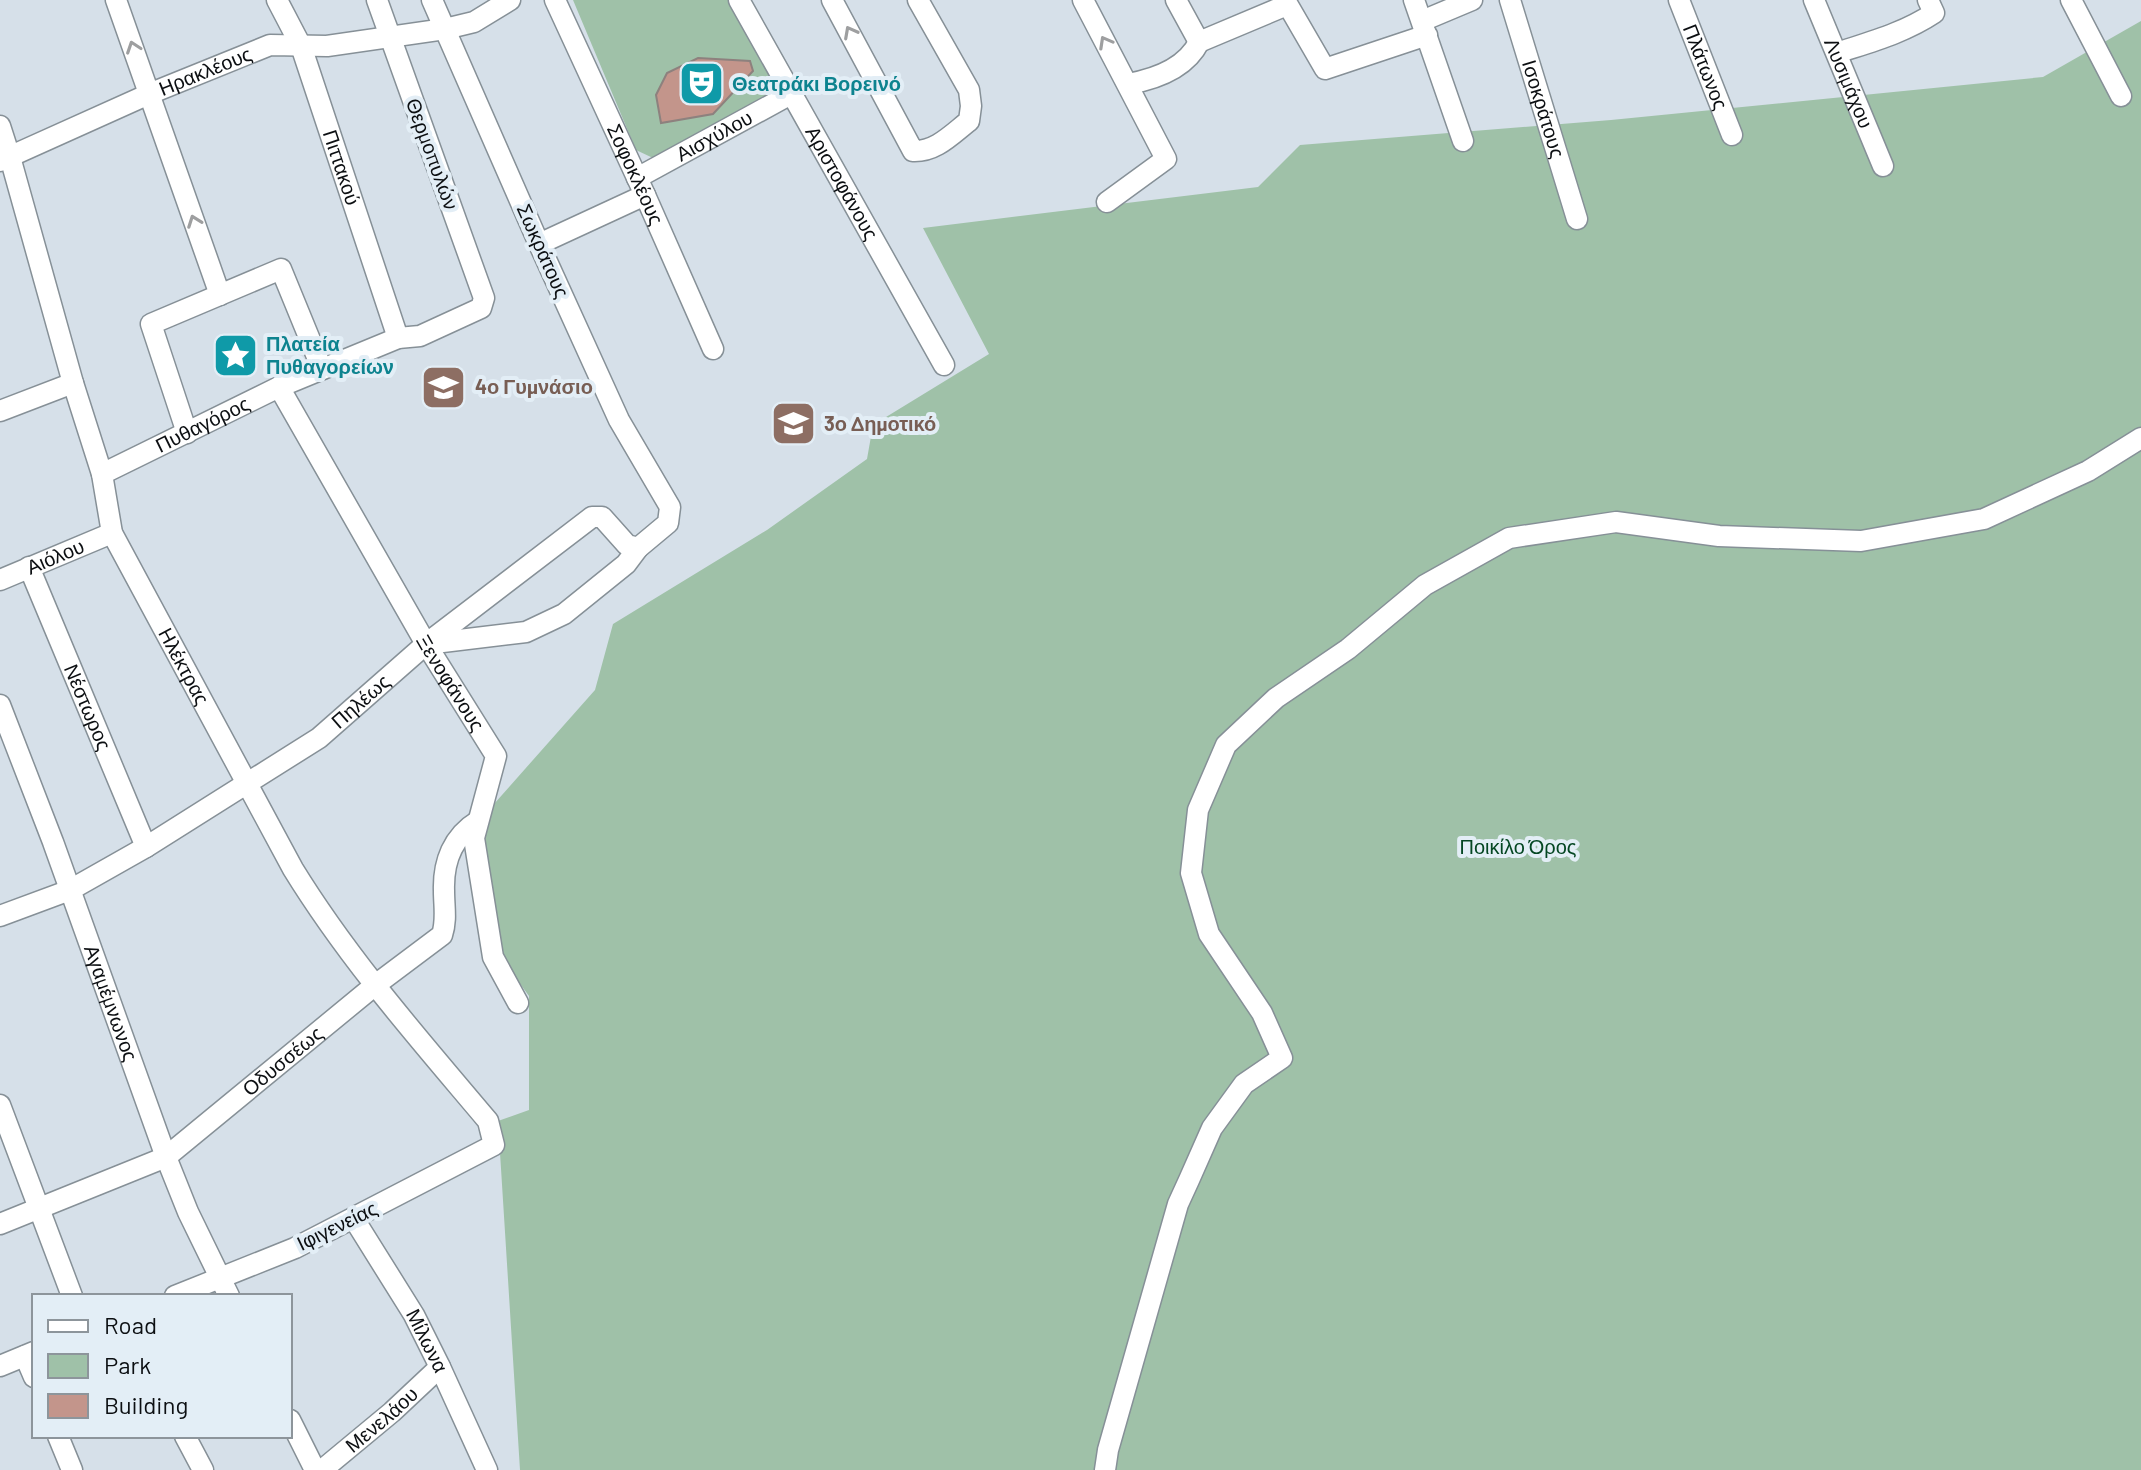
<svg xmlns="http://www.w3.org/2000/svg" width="2141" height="1470" font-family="Barlow,sans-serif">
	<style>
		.green { fill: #9fc1a8 }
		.building { fill: #c3958b; stroke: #8d817e; stroke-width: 2 }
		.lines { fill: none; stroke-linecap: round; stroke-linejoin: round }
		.minor-casing { stroke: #869097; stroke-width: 23 }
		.minor { stroke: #fff; stroke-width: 20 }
		.oneway { stroke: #9e9fa0 }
		.labels { text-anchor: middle; stroke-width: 8; stroke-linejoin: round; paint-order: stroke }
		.street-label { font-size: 20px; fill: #0c0f12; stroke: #e3eef6 }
		.culture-label { font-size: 20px; font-weight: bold; fill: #0d838f; stroke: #e3eef6; text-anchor: start }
		.education-label { font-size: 20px; font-weight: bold; fill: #785e54; stroke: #e3eef6; text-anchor: start }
		.park-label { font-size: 20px; fill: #054723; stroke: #e3eef6 }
	</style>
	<rect width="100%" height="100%" fill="#d6e0e9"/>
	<path class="green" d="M573 0H729L777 90 653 158 636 150Z
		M2141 21V1470H520L498 1121 529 1110V996L502 959 480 838 486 813 595 690 613 624 767 530 867 459 873 425 989 354 923 228 1258 187 1300 145 1611 120 2043 77Z"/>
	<path class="building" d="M698 58 750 61 753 71 713 114 661 123 656 95 667 73Z"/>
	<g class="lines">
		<defs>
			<g id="minor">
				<path d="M116 0 220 295"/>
				<path id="s1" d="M277 0 301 46 398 338"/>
				<path id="s2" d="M555 0 645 195 713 349"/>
				<path id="s3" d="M739 0 944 365"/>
				<path d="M832 0 913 151C936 152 952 134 969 121L971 106 969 90 918 0"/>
				<path d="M1083 0 1166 159 1107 202"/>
				<path d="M1176 0 1199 42"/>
				<path d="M1285 0 1325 69 1427 35"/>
				<path d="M1414 0 1463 141"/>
				<path id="s4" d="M1510 0 1577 219"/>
				<path id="s5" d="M1679 0 1732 135"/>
				<path id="s6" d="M1814 0 1883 166"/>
				<path d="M2071 0 2121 96"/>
				<path d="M1422 21 1472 0"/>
				<path d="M1199 42 1287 5"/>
				<path d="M1837 53C1870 42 1904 33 1934 13L1928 0"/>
				<path d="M1128 84C1156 79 1186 68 1199 42"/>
				<path id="s7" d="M0 126 10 157 73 383 102 474 112 533 293 869C349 960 419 1039 488 1121L494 1145 295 1248 175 1296"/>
				<path id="s8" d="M0 161 149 94 270 45 327 46 445 29 474 22 510 0"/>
				<path id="s9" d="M637 178 791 94"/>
				<path d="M539 244 645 195"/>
				<path id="s10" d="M279 387 426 644 496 756 474 838 493 957 518 1003"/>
				<path d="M0 411 73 383"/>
				<path d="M187 433 151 324 281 269 322 369"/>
				<path id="s11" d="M102 474 279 387 398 338 420 336 481 308 484 298 377 0"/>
				<path id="s12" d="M29 567 146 847"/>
				<path id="s13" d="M0 580 112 533"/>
				<path d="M426 644 526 632 564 614 626 564 638 548"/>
				<path id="s14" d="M0 705 53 842 166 1157 188 1212 229 1296"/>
				<path id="s15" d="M0 916 70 890 146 847 319 738 426 644 592 517H602L627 545 638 548 668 523 670 507 619 420 539 244 432 0"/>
				<path d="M0 1105 72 1296"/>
				<path id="s16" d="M354 1219 414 1315 440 1367 487 1470"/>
				<path id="s17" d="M0 1224 166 1157 374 986 442 935C447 920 444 907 444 891 443 862 453 836 478 821"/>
				<path d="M25 1356 34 1377"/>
				<path d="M0 1366 34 1352"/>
				<path d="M290 1420 315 1470"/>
				<path d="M58 1436 72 1470"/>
				<path d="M185 1436 203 1470"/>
				<path id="s18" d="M322 1470 392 1412 440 1367"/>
				<path d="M1105 1470 1108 1450 1178 1204 1189 1180 1212 1128 1244 1084 1282 1058 1262 1013 1209 934 1191 873 1198 810 1226 745 1276 698 1348 649 1425 585 1509 538 1616 522 1719 536 1861 541 1984 519 2088 471 2141 438"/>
			</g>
		</defs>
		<use href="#minor" class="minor-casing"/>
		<use href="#minor" class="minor"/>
	</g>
	<defs><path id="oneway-chevron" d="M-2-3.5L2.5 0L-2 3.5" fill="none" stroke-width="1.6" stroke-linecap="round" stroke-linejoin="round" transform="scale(2)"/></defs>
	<g class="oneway">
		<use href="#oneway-chevron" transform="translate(850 32) rotate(-118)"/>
		<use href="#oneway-chevron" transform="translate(1105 42) rotate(-119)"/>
		<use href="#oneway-chevron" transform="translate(133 47) rotate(-109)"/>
		<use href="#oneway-chevron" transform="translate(194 221) rotate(-110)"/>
	</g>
	<defs>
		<symbol id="theatre-square" viewBox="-11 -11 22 22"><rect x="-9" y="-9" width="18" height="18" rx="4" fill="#0f9aa8" stroke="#e3eef6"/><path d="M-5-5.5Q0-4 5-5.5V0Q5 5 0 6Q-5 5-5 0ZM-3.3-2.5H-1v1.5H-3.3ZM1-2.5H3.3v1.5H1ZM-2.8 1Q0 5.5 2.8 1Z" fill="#fff"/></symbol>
		<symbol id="sight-square" viewBox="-11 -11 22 22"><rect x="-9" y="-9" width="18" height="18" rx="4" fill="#0f9aa8" stroke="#e3eef6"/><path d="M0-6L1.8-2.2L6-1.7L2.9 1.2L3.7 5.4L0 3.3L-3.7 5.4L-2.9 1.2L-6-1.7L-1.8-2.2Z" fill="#fff"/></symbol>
		<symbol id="school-square" viewBox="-11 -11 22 22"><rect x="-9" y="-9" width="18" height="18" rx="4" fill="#8d6e63" stroke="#e3eef6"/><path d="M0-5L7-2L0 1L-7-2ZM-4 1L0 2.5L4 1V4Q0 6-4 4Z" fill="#fff"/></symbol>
	</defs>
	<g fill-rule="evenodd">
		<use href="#theatre-square" x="676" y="58" width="51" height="51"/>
		<use href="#sight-square" x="210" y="330" width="51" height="51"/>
		<use href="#school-square" x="418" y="362" width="51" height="51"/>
		<use href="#school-square" x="768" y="398" width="51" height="51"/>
	</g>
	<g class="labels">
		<g class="street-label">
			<text dy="7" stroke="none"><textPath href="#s5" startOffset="72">Πλάτωνος</textPath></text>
			<text dy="7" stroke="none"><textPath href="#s8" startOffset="224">Ηρακλέους</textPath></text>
			<text dy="7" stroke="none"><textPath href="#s6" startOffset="90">Λυσιμάχου</textPath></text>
			<text dy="7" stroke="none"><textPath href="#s4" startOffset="114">Ισοκράτους</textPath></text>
			<text dy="7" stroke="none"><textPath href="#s9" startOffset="88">Αισχύλου</textPath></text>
			<text transform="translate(432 154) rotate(70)" y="7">Θερμοπυλών</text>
			<text dy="7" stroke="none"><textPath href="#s1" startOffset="180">Πιττακού</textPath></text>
			<text dy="7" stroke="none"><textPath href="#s2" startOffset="192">Σοφοκλέους</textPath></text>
			<text dy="7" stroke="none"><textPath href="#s3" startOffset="210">Αριστοφάνους</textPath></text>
			<text transform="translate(543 251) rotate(66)" y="7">Σωκράτους</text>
			<text dy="7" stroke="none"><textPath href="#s11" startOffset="112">Πυθαγόρος</textPath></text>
			<text dy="7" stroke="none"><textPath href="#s13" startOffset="60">Αιόλου</textPath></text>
			<text dy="7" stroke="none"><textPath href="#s7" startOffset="574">Ηλέκτρας</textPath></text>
			<text dy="7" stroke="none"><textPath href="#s10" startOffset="342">Ξενοφάνους</textPath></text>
			<text dy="7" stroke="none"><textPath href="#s15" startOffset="422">Πηλέως</textPath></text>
			<text dy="7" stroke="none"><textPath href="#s12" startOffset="152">Νέστωρος</textPath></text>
			<text dy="7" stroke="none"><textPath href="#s14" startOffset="318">Αγαμέμνωνος</textPath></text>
			<text dy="7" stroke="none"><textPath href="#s17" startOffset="330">Οδυσσέως</textPath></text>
			<text transform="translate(337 1226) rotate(-26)" y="7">Ιφιγενείας</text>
			<text dy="7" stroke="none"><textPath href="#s16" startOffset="142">Μίλωνα</textPath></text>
			<text dy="7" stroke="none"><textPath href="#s18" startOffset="78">Μενελάου</textPath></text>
		</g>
		<g class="culture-label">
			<text x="732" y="91">Θεατράκι Βορεινό</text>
			<text x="266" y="351">Πλατεία<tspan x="266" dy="23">Πυθαγορείων</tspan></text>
		</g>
		<g class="education-label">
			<text x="475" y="394">4ο Γυμνάσιο</text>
			<text x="824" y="431">3ο Δημοτικό</text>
		</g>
		<g class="park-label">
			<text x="1518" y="854">Ποικίλο Όρος</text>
		</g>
	</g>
	<rect x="32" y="1294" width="260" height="144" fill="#e3eef6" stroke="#8d959b" stroke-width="2"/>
	<rect x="48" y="1320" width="40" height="12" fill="#ffffff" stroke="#8d959b" stroke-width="2"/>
	<text x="104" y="1334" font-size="24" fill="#0c0f12">Road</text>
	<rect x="48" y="1354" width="40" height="24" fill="#9fc1a8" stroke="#8d959b" stroke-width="2"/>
	<text x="104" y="1374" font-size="24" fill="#0c0f12">Park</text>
	<rect x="48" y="1394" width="40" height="24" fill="#c3958b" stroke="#8d959b" stroke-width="2"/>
	<text x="104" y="1414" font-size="24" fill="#0c0f12">Building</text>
</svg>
